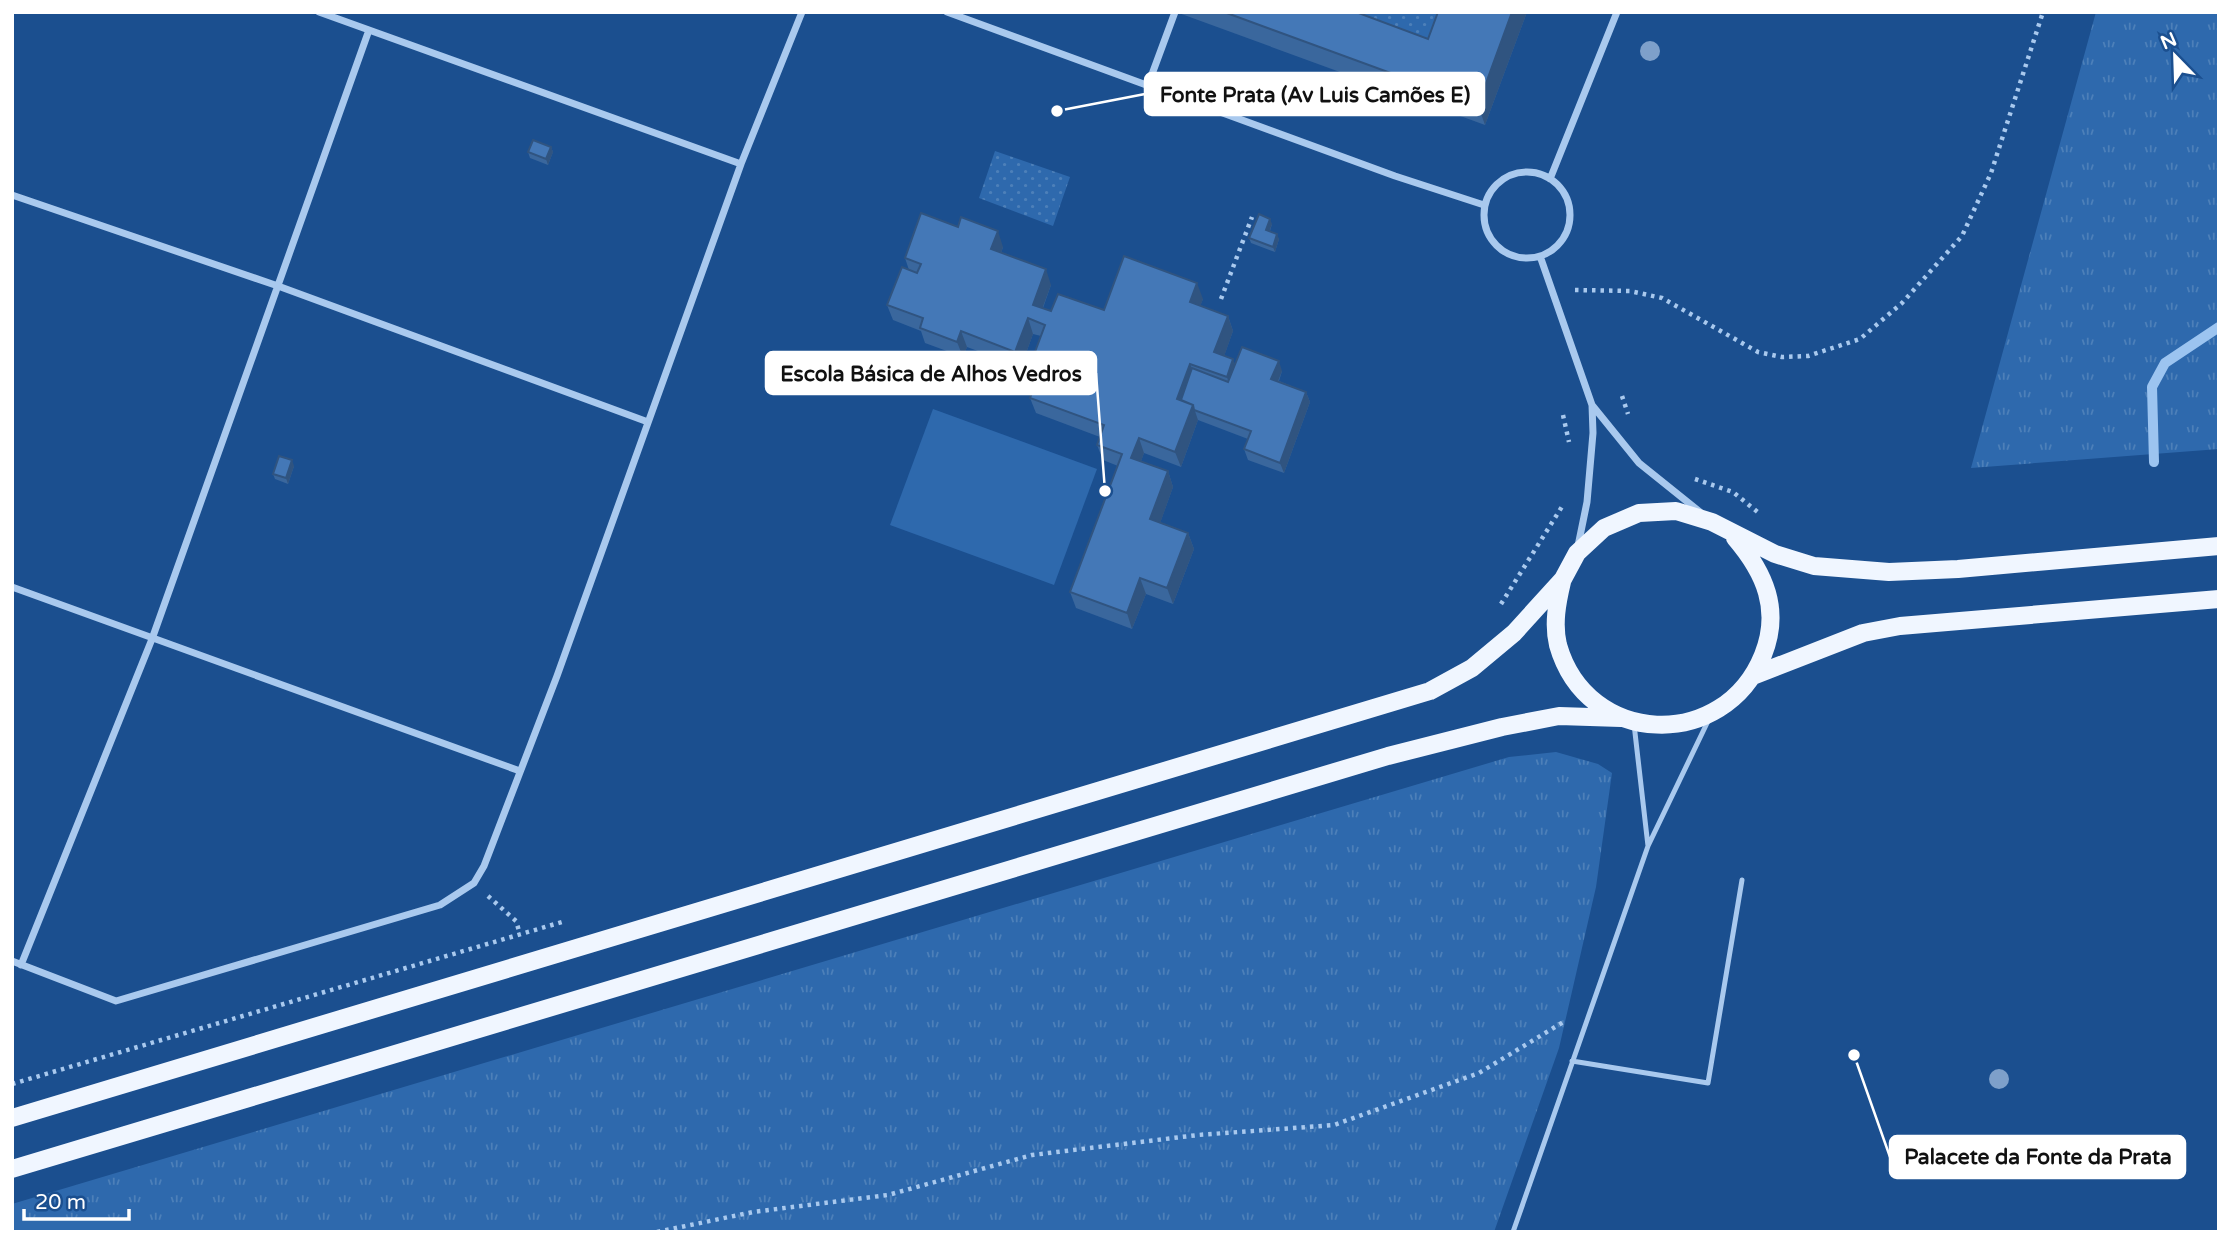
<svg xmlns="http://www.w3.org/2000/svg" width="2231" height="1244" font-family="'Varela Round',sans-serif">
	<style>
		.grass { fill: url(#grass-tufts) }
		.park { fill: url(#park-dots) }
		.pitch { fill: #2e69ad }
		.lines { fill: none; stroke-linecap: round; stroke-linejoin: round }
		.stream { stroke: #9cc4f0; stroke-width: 10 }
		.path { stroke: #a9c9ee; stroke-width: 4.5; stroke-dasharray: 3.5 5; stroke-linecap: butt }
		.service { stroke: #a9c9ee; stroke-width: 5 }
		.minor { stroke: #a9c9ee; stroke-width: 7 }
		.primary { stroke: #f0f6ff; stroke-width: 18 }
		.tree { fill: #7ea0ca }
		.wall { fill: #3a679d }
		.shaded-wall { fill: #305480 }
		.building { fill: #4478b7; stroke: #305480; stroke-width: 2 }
		.leader { fill: none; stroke: #fff; stroke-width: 2.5 }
		.callout-dot { fill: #fff; stroke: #1b4f8f; stroke-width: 2.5 }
		.callout { fill: #fff; stroke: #fff; stroke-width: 2.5 }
		.callout-label { font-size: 21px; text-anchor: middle; font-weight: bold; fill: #111 }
	</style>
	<defs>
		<pattern id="grass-tufts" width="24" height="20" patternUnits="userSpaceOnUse" patternTransform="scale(1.75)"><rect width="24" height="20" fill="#2e69ad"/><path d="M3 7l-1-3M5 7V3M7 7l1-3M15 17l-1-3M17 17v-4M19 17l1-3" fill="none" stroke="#4d80b9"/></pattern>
		<pattern id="park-dots" width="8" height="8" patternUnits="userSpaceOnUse" patternTransform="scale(1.75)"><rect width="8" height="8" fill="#2e69ad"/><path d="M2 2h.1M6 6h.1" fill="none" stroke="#4d80b9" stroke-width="1.8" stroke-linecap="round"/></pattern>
	</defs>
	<rect width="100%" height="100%" fill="#1b4f8f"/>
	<path class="grass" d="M2096 12H2219V449L1971 468Z
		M1556 752 1598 764 1612 773 1596 887 1559 1048 1494 1232H12V1204L1509 757Z"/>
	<path class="park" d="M1308 12H1453L1436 59Z
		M995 151 1070 177 1053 226 979 198Z"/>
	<path class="pitch" d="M933 409 1097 469 1054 585 890 525Z"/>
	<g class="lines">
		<path class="stream" d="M2154 462 2152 387 2165 363 2219 327"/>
		<path class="path" d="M1575 290 1630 291 1662 298 1758 352 1782 357 1808 356 1860 339 1902 303 1962 236 1991 173 2043 12
			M1221 299 1252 217
			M1622 396 1628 414
			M1563 415 1569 442
			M1695 479 1733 492 1760 514
			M1501 604 1563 505
			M488 896 516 921 520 934
			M12 1084 562 922
			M657 1232 753 1212 888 1195 1032 1155 1198 1135 1334 1125 1479 1073 1565 1021"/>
		<path class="service" d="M1634 724 1648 846
			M1572 1061 1708 1083 1742 880
			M1513 1232 1648 846 1709 719"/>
		<path class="minor" d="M319 12 741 164
			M947 12 1395 176 1484 205
			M1148 85 1175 12
			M1484 215a43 43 0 1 1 86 0a43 43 0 1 1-86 0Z
			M1550 179 1617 12
			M12 195 278 286 648 422
			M1540 256 1592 405 1593 433 1587 502 1578 546
			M1592 405 1639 463 1700 512
			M12 587 520 771
			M12 961 116 1001 440 905 474 883 484 866 557 676 741 164 802 12
			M21 965 152 639 369 30"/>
		<path class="primary" d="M1562 582C1557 603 1553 624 1558 645 1587 747 1724 752 1763 655 1781 610 1765 573 1735 538
			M1755 675 1863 633 1900 626 2219 599
			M12 1118 1430 691 1472 668 1514 633 1563 579 1577 553 1604 528 1639 513 1676 511 1712 522 1775 554 1814 566 1889 572 1958 569 2219 546
			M12 1169 1388 756 1502 727 1559 716 1621 718"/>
	</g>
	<g class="tree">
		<circle cx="1650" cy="51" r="10"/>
		<circle cx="1999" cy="1079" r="10"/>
	</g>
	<path class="wall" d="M1176 12H1356L1428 39 1438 12H1527L1485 125Z
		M551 147 553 152 548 165 530 158 528 152Z
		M1272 224 1270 231 1279 239 1275 252 1251 243 1249 238Z
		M958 227 1003 247 1001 253 1051 285 1043 308 1051 311 1104 310 1203 299 1200 306 1228 316 1233 331 1224 356 1235 364 1282 371 1279 381 1306 392 1310 402 1284 473 1248 460 1244 449 1248 439 1198 420 1181 467 1144 453 1141 461 1168 471 1173 487 1160 523 1188 533 1194 549 1173 604 1146 594 1132 629 1076 608 1070 592 1118 466 1103 460 1097 445 1100 437 1036 413 1030 398 1032 392 1026 376 1041 336 1033 334 1021 367 967 347 963 357 925 343 921 331 893 320 887 305 909 270 905 258Z
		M294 466 288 484 275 479 273 474Z"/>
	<path class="shaded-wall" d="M1512 12H1527L1485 125 1478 105Z
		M551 147 553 152 548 165 546 159Z
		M1270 219 1272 224 1268 235 1266 230Z
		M998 231 1003 247 997 265 991 249Z
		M1277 234 1279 239 1275 252 1273 247Z
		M1046 269 1051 285 1038 320 1033 305Z
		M1197 283 1203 299 1196 318 1190 302Z
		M1228 316 1233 331 1220 368 1214 352Z
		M1028 318 1033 334 1021 367 1015 352Z
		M961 331 967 347 963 357 957 342Z
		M1233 359 1239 375 1232 393 1227 377Z
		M1279 361 1282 371 1275 389 1271 379Z
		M1190 364 1196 379 1186 407 1177 399Z
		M1306 392 1310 402 1284 473 1280 463Z
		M1193 405 1198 420 1181 467 1175 452Z
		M1139 438 1144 453 1137 473 1131 458Z
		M292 460 294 466 288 484 286 478Z
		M1168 471 1173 487 1156 535 1150 519Z
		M1188 533 1194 549 1173 604 1167 588Z
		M1140 578 1146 594 1132 629 1127 613Z"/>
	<path class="building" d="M1224 12H1356L1428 39 1438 12H1512L1478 105Z
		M533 140 551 147 546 159 528 152Z
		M921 213 958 227 961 217 998 231 991 249 1046 269 1033 305 1051 311 1058 294 1104 310 1124 256 1197 283 1190 302 1228 316 1214 352 1233 359 1227 377 1190 364 1177 399 1193 405 1175 452 1139 438 1131 458 1168 471 1150 519 1188 533 1167 588 1140 578 1127 613 1070 592 1122 454 1097 445 1104 425 1030 398 1037 380 1026 376 1045 325 1028 318 1015 352 961 331 957 342 920 328 923 318 887 305 902 267 917 273 921 264 905 258Z
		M1259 214 1270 219 1266 230 1277 234 1273 247 1249 238Z
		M1242 347 1279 361 1271 379 1306 392 1280 463 1244 449 1251 431 1194 410 1193 405 1181 400 1192 368 1228 382Z
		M279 456 292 460 286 478 273 474Z"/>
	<path class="leader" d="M1057 111L1145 94M1105 491L1096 373M1854 1055L1890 1157"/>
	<g class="callout-dot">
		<circle cx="1057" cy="111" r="7"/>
		<circle cx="1105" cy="491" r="7"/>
		<circle cx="1854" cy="1055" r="7"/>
	</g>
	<g class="callout">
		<rect x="1145" y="73" width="339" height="42" rx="7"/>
		<rect x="766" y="352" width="330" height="42" rx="7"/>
		<rect x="1890" y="1136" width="295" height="42" rx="7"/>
	</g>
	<g class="callout-label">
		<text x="1315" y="102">Fonte Prata (Av Luis Camões E)</text>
		<text x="931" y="381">Escola Básica de Alhos Vedros</text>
		<text x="2038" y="1164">Palacete da Fonte da Prata</text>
	</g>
	<rect width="2231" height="1244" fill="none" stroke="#ffffff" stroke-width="28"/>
	<g transform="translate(2175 56) rotate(337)" stroke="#1b4f8f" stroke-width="5" paint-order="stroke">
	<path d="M0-5L12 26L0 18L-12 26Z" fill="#ffffff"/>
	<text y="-10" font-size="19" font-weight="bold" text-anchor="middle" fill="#ffffff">N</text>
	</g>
	<path d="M24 1209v10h105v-10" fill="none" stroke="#ffffff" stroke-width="3.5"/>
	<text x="35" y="1209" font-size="21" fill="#ffffff" stroke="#1b4f8f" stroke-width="5" paint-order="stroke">20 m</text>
</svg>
